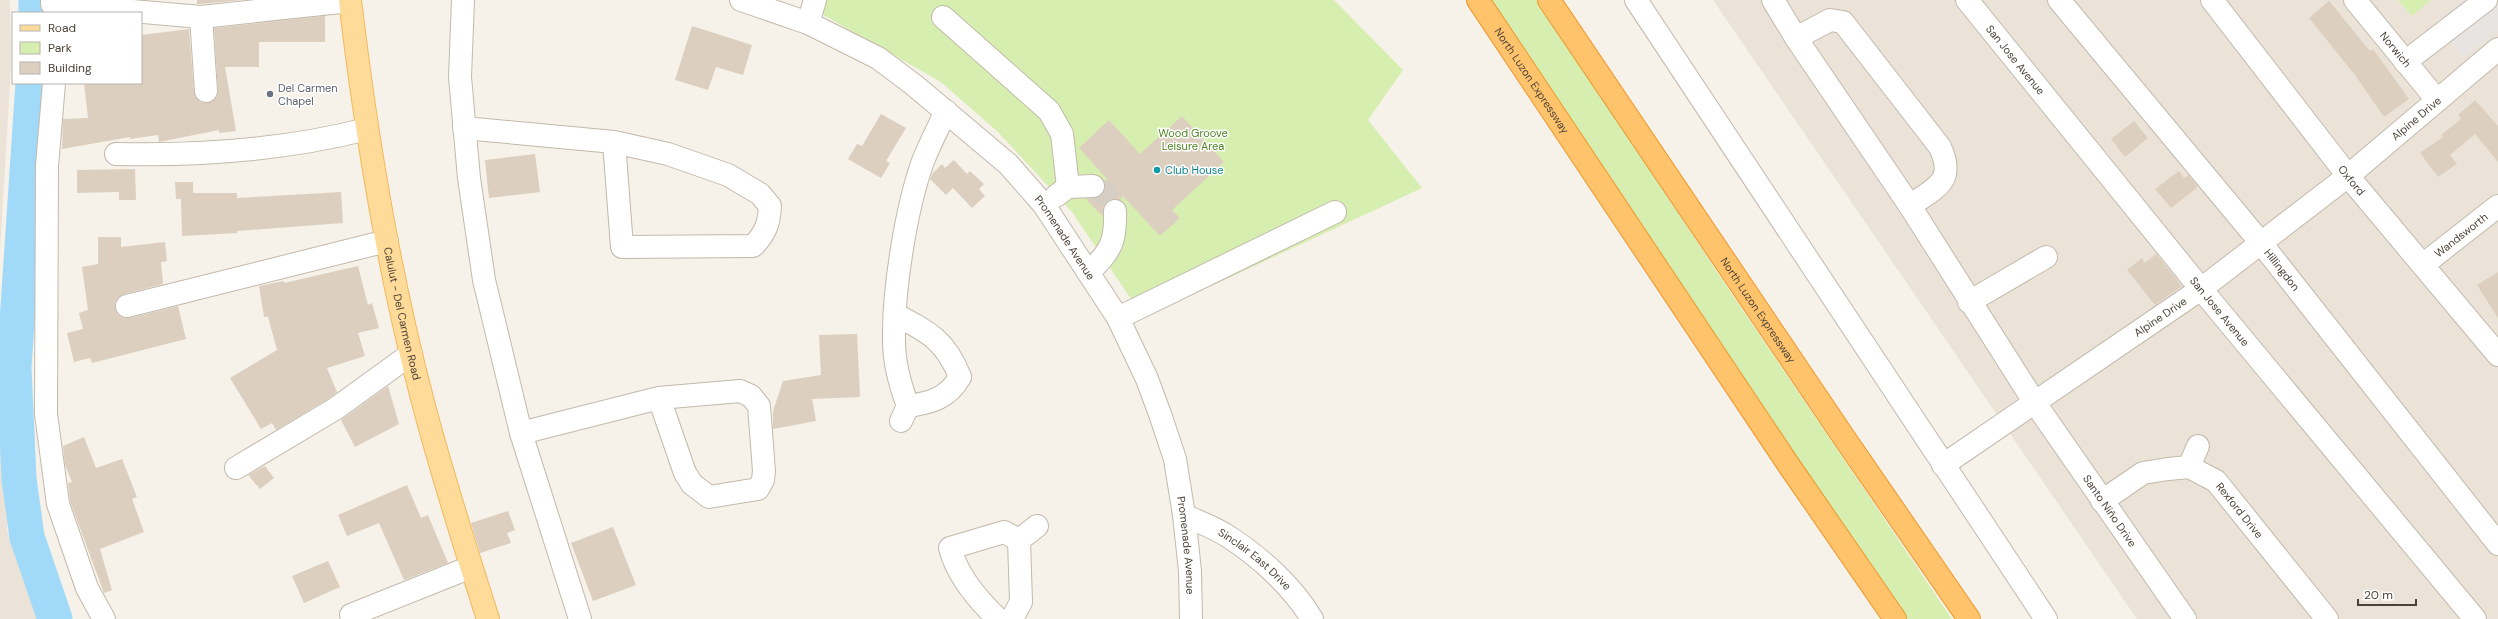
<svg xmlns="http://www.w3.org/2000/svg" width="2498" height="619" font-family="'DM Sans',sans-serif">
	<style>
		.residential { fill: #ebe3d7 }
		.green { fill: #d6eeaf }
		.parking { fill: #e7e4e1 }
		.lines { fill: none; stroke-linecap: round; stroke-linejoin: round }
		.river { stroke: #a1daf8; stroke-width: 35 }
		.building { fill: #dccfc0 }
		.minor-tunnel { stroke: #d4cec5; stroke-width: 22; stroke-dasharray: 22 11; stroke-linecap: butt }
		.minor-casing { stroke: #c3b9ab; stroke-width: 24 }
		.major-casing { stroke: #f0b95e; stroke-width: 24 }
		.highway-casing { stroke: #ed982c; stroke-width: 24 }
		.minor { stroke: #fff; stroke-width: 22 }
		.major { stroke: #ffdb9a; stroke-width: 22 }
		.highway { stroke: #ffc36c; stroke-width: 22 }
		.worship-dot { fill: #6b7280; stroke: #fff; stroke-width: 1.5 }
		.culture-dot { fill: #0f9aa8; stroke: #fff; stroke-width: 1.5 }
		.labels { text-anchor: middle; stroke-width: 3; stroke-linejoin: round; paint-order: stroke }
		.street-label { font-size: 11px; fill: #4b4237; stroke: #fff }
		.worship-label { font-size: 11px; fill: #5b616d; stroke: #fff; text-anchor: start }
		.park-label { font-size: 11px; fill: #4e8423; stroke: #fff }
		.culture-label { font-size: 11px; fill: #0d838f; stroke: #fff; text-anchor: start }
	</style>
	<rect width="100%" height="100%" fill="#f6f1e9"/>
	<path class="residential" d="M0 0H10L11 65 0 251Z
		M1713 0H2498V619H2137Z
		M0 403 11 448 7 530 40 619H0Z"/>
	<path class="green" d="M822 0H1334L1403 70 1368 120 1422 188 1198 292 1140 312 1072 212 998 132 941 82 818 12Z
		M1492 0H1537L1721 278 1952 619H1907L1687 297Z
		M2398 0H2431L2412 16Z"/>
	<path class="parking" d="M2462 0H2498V30L2464 58 2435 23Z"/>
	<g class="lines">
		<path class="river" d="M36 13V0
			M33 83 14 367 19 479 27 537 55 619"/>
	</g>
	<path class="building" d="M197 0H242L201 4H197Z
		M2329 1 2370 51 2373 49 2409 99 2384 117 2355 75 2309 18Z
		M325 16V42H259V67H225L236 131 219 133V130L159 142 158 135 130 139V137L62 149 63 119 88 118 84 83H141V35L189 29 194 92 200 102 207 103 217 97 218 91 214 28Z
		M692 26 752 45 743 75 716 67 708 90 675 80Z
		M2475 100 2498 126V162L2475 134 2450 155 2457 164 2438 177 2420 153 2443 137 2441 135 2461 119 2458 115Z
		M881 114 906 128 886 161 890 163 881 178 848 159 857 144 862 146Z
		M1182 116 1224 162 1172 210 1180 218 1160 236 1123 196 1120 200H1108L1104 205 1102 216 1086 199 1100 196 1104 191V182L1107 179 1079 148 1109 120 1140 154Z
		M2134 121 2148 138 2125 157 2111 139Z
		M535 154 540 192 489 198 485 160Z
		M954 160 967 174 970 171 984 184 979 189 985 196 972 208 953 188 946 195 930 179 932 174 942 164 945 168Z
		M135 169 136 200H119V192L77 193V170Z
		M2179 171 2184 178 2188 175 2198 187 2171 208 2155 189Z
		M175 182H193V193H237V198L341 192 343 223 237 231V233L182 236 181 199H176Z
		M98 237H121V247L165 242 167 261 161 262 163 284 124 294 115 302V309L118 315 130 318 178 306 186 339 92 363 90 358 74 362 67 333 83 329 79 313 88 310 82 267 98 264Z
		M2156 254 2182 286 2155 305 2127 270 2142 258 2145 263Z
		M358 266 368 305 372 303 379 328 358 333 365 356 327 368 337 392 328 399 276 430 272 423 261 429 230 378 277 350 268 317H264L259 286 284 281V283Z
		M2498 272V318L2477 285Z
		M857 334 860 397 812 399 816 421 773 429V411L783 381 821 375 819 335Z
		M388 386 399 424 355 447 341 420Z
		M84 437 96 468 122 459 137 497 132 499 144 532 100 549 112 590 104 593 70 501 68 483 72 482 65 465 63 446Z
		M265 466 274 478 260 489 248 475Z
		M407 485 421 518 428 515 448 563 404 580 379 523 347 536 338 515Z
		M508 511 515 530 507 533 511 543 480 553 471 523Z
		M613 527 636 585 593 601 571 543Z
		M328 561 340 587 304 603 292 576Z"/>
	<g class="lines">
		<path class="minor-tunnel" d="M1093 186C1105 193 1111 197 1115 211"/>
		<defs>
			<g id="minor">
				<path d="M52 0V4L201 17 350 1"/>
				<path d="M463 0 460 77 469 178 484 280 521 433 580 619"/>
				<path id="s1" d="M741 0 808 23 878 58 914 85 1008 164 1044 205 1118 318 1147 379 1161 417 1175 459 1184 515 1190 571 1191 619"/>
				<path d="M1636 0 2046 619"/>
				<path id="s2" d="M1773 0 1796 38 1910 206 2035 403 2185 619"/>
				<path id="s3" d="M1967 0 2201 289 2475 619"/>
				<path id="s4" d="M2059 0 2261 243 2498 544"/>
				<path id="s5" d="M2212 0 2348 176 2498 355"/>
				<path id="s6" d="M2355 0 2437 100"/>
				<path d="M201 17 206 91"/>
				<path d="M943 17 1049 111 1062 134 1068 187"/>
				<path d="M808 23 815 0"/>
				<path d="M1796 38 1830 20 1843 22 1940 147C1956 182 1936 187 1910 206"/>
				<path d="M2405 62 2486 0"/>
				<path d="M54 83 47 166 46 414 58 504 87 588 104 619"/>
				<path d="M464 128 614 142 668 154 728 175 760 194 770 206C769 223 766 233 753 246L622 247 614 142"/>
				<path d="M116 154C200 156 285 150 367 129"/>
				<path d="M1056 196 1068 187 1093 186"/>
				<path id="s7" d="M2424 264 2498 206"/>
				<path d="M1090 271C1111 251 1116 241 1115 211"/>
				<path d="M1969 302 2046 257"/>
				<path d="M127 306 387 241"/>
				<path d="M896 315C929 332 946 341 960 377"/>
				<path d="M1118 318 1335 212"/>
				<path d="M908 406C931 403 948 398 960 377"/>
				<path d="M901 421 908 406C900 385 894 364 894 341 893 290 906 209 923 161 930 144 938 128 946 111"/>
				<path d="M521 433 659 398 740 391 751 396 759 406 764 471 763 480 758 489 709 497 692 484 685 473 659 398"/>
				<path id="s8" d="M1943 465 2201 289 2348 176 2498 49"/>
				<path d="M2189 467 2198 446"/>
				<path d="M236 468 335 409 411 354"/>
				<path id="s9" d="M2102 501 2143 473 2168 469 2189 467 2216 481 2327 619"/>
				<path id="s10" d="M1184 515C1199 522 1216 528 1229 537 1260 557 1293 587 1312 619"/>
				<path d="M351 615 471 567"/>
				<path d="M998 619C978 600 957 575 950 548L1004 532 1019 540 1037 526"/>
				<path d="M1012 619 1021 602 1019 540"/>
			</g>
			<g id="major">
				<path id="s11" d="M350 0C366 135 388 270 423 402 442 475 465 547 488 619"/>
			</g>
			<g id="highway">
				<path id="s12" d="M1478 0 1790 467 1895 619"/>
				<path id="s13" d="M1549 0 1845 439 1969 619"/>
			</g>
		</defs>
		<use href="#minor" class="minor-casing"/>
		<use href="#major" class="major-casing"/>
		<use href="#highway" class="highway-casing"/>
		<use href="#minor" class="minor"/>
		<use href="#major" class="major"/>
		<use href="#highway" class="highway"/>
	</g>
	<circle class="worship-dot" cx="270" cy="94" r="4"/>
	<circle class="culture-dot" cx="1157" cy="170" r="4"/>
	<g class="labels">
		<g class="street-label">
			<text dy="4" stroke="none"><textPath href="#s6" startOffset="64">Norwich</textPath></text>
			<text dy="4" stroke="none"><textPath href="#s3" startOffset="77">San Jose Avenue</textPath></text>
			<text dy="4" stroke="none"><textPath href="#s12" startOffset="97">North Luzon Expressway</textPath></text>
			<text dy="4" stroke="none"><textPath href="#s8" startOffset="587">Alpine Drive</textPath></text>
			<text dy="4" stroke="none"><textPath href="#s5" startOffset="228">Oxford</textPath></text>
			<text dy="4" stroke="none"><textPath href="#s7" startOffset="47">Wandsworth</textPath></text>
			<text dy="4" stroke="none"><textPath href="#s1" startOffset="410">Promenade Avenue</textPath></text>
			<text dy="4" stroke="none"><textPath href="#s4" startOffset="350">Hillingdon</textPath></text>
			<text dy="4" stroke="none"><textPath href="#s13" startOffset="374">North Luzon Expressway</textPath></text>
			<text dy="4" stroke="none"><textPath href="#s3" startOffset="401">San Jose Avenue</textPath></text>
			<text dy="4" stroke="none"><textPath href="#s11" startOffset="318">Calulut - Del Carmen Road</textPath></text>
			<text dy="4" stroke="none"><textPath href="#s8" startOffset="263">Alpine Drive</textPath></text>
			<text dy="4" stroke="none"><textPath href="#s9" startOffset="164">Rexford Drive</textPath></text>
			<text dy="4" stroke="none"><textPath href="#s2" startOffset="612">Santo Niño Drive</textPath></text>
			<text dy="4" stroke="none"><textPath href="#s1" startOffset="746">Promenade Avenue</textPath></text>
			<text dy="4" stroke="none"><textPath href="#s10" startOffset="84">Sinclair East Drive</textPath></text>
		</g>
		<g class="worship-label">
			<text x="278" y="92">Del Carmen<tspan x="278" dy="13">Chapel</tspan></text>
		</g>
		<g class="park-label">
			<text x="1193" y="137">Wood Groove<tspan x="1193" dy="13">Leisure Area</tspan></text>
		</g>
		<g class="culture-label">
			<text x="1165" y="174">Club House</text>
		</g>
	</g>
	<rect x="12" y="12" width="130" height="72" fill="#ffffff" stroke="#b7b3af"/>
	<rect x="20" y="25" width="20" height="6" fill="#ffdb9a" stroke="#b7b3af"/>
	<text x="48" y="32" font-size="12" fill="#4b4237">Road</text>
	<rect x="20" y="42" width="20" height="12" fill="#d6eeaf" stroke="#b7b3af"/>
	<text x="48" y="52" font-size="12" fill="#4b4237">Park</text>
	<rect x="20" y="62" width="20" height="12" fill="#dccfc0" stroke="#b7b3af"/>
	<text x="48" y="72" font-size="12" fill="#4b4237">Building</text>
	<path d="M2358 599v6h58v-6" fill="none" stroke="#4b4237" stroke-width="2"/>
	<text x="2364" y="599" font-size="12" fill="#4b4237" stroke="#ffffff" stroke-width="3" paint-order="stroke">20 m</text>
</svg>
